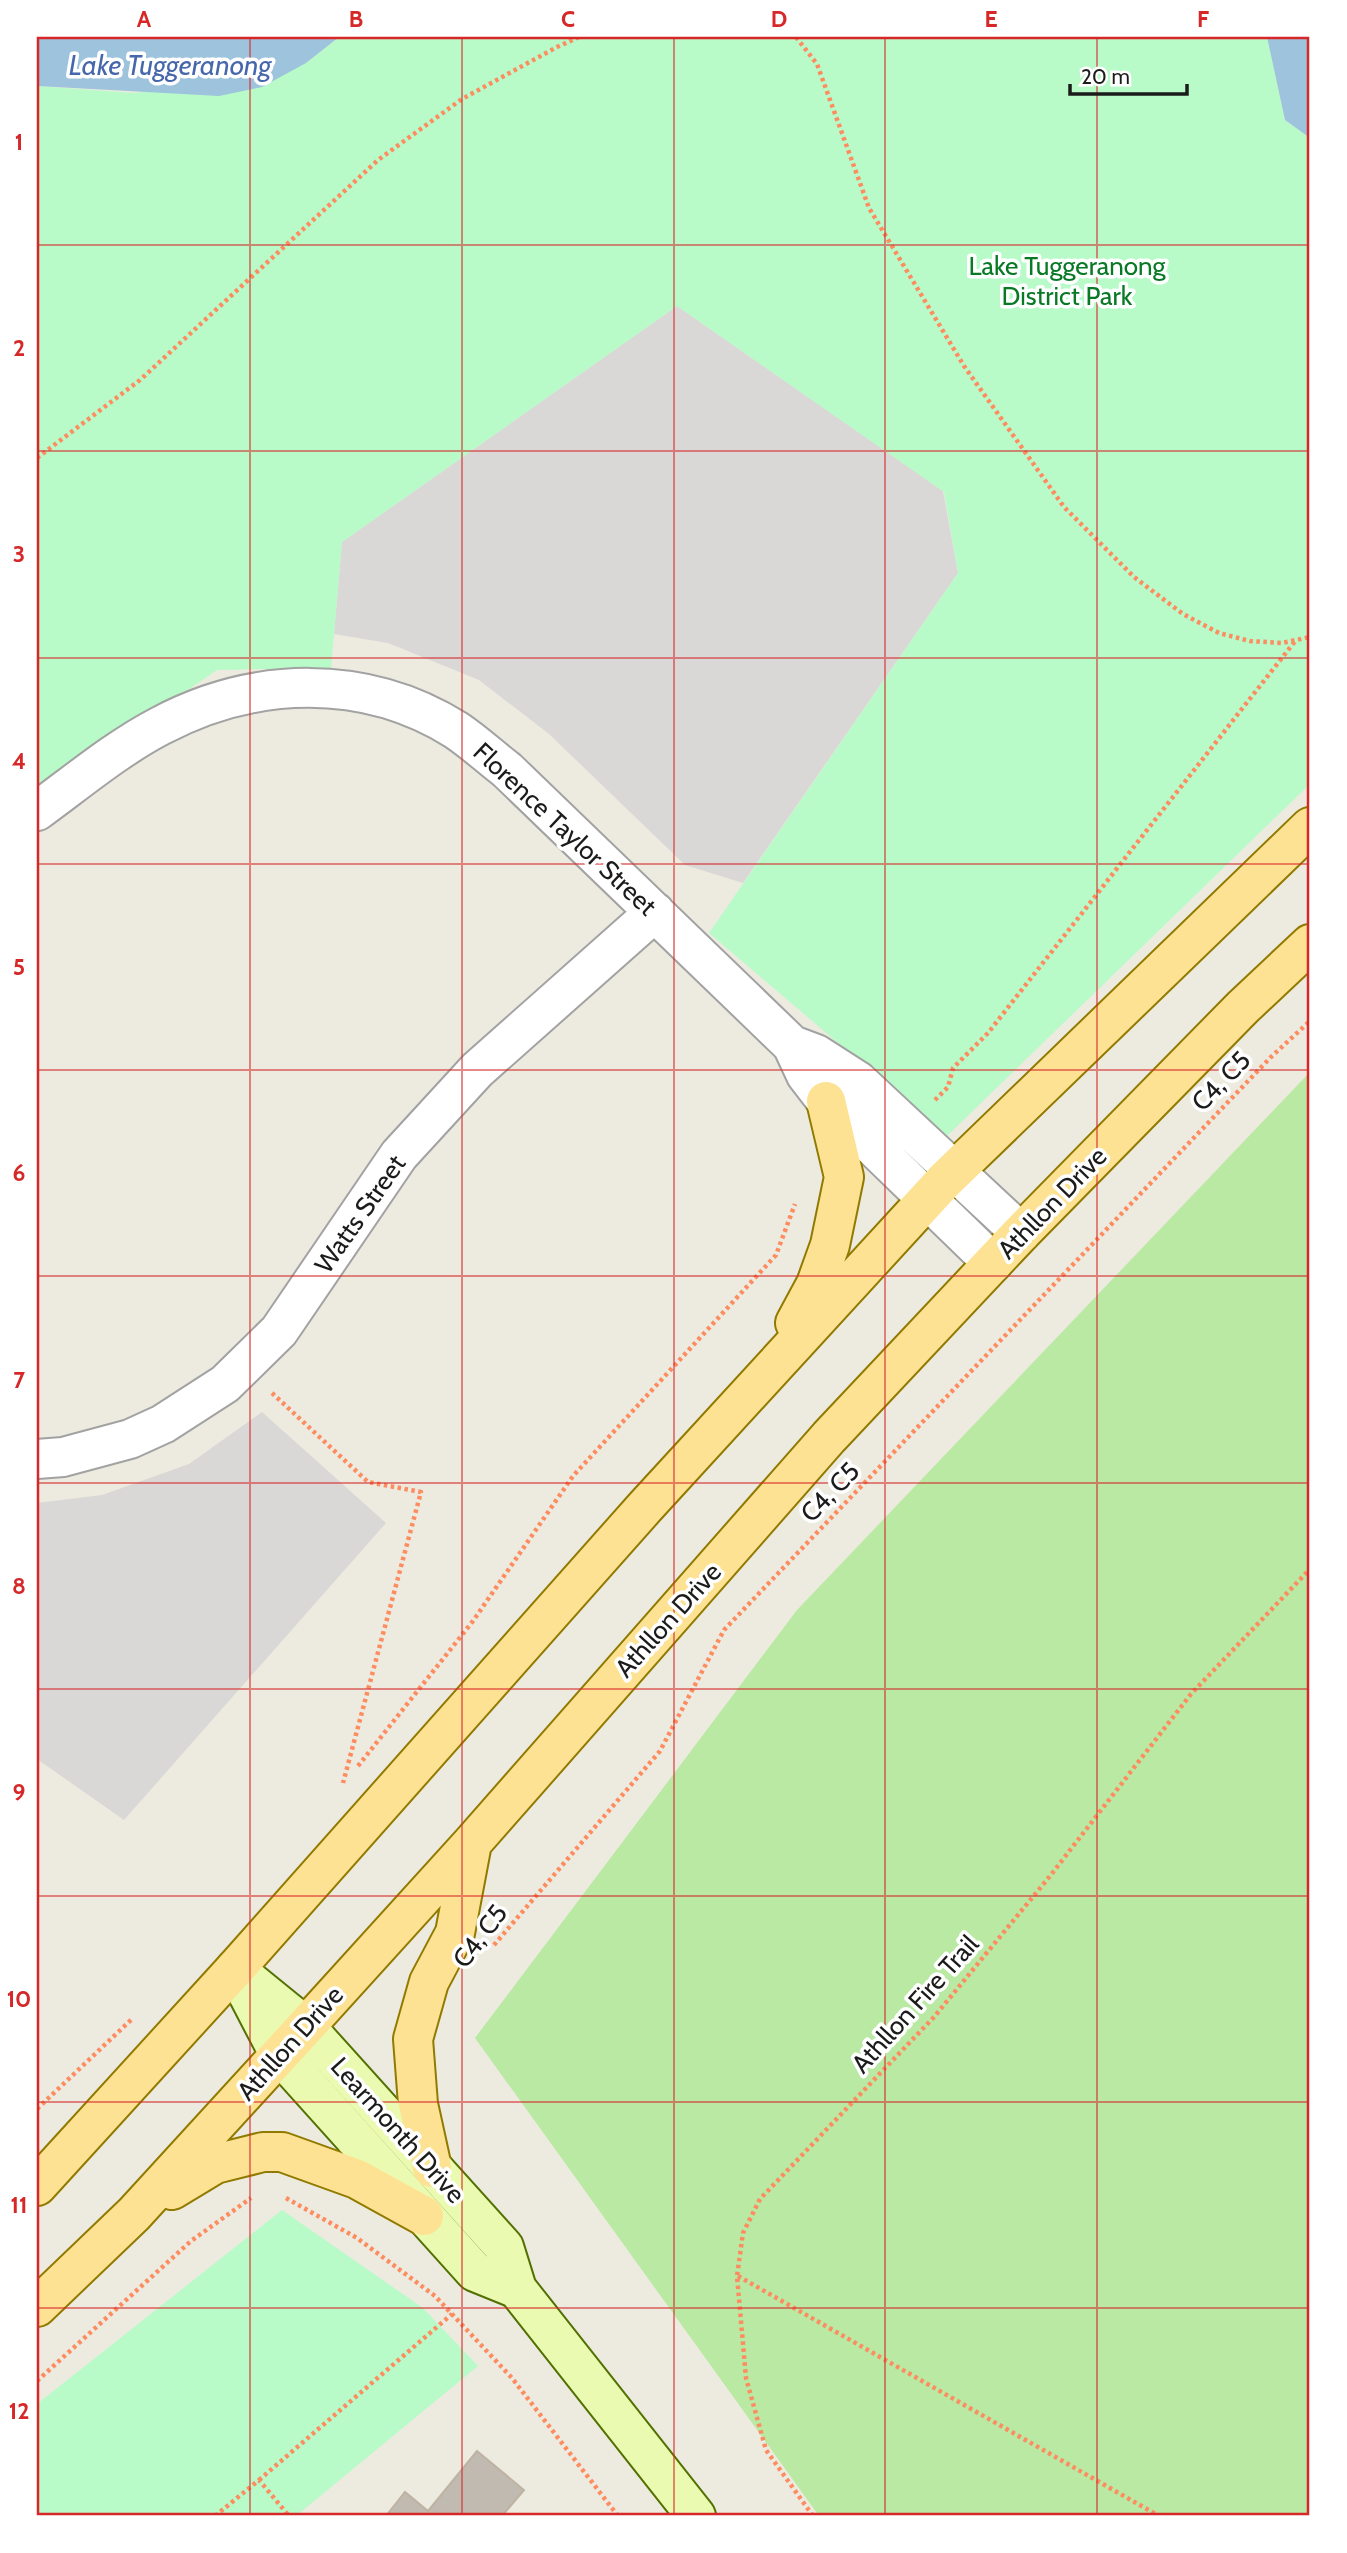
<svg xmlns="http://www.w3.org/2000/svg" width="1347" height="2553" font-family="Cabin,sans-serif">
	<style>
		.residential { fill: #d9d8d7 }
		.grass { fill: #b9e9a3 }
		.park { fill: #b9fac9 }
		.water { fill: #9ec3dc }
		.building { fill: #c1bab0; stroke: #beb3a2; stroke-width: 2 }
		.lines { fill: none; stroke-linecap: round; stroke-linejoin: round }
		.street-casing { stroke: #a2a2a2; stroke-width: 42 }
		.secondary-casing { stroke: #527102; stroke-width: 42 }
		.primary-casing { stroke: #917a00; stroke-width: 42 }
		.path { stroke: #fd8c60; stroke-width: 4.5; stroke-dasharray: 3.5 3.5; stroke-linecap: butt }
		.street { stroke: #fff; stroke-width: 38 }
		.secondary { stroke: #eafab0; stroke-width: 38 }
		.primary { stroke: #fee293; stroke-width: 38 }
		.grid { fill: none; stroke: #d62828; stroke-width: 2; stroke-opacity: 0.55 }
		.labels { text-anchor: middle; stroke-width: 7; stroke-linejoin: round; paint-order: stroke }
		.park-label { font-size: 26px; fill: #087925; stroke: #fff }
		.street-label { font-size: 26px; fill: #1b1b1b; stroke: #fff }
		.water-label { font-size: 28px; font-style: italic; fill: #4667ab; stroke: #fff }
		.neatline { fill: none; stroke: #d62828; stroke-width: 2.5 }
		.grid-label { font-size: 23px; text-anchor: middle; font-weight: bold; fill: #d62828 }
	</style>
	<rect width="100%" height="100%" fill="#edebdf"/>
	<path class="residential" d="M677 306 943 491 958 573 743 883 685 865 549 734 479 680 388 643 334 634 342 542Z
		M262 1412 386 1523 124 1820 37 1759V1503L102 1495 189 1464Z"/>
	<path class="grass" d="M1310 1072V2516H819L475 2038 797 1610Z"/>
	<path class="park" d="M339 37H1267L1285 120 1310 138V784L947 1136 709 933 958 573 944 492 677 306 342 542 331 668 217 670 37 794V86L135 93 306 63Z
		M282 2210 423 2308 478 2366 296 2516H37V2404Z"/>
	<path class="water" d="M37 37H339L306 63 262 87 219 96 37 86Z
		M1267 37H1310V138L1285 120Z"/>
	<path class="building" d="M477 2451 524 2490 502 2516H386L405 2492 428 2511Z"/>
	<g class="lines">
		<defs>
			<path id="street" d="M37 811C77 782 116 749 160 726 254 676 365 673 456 730 474 742 490 757 507 770L792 1045 806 1075 826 1101 993 1263
				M792 1045 816 1054 858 1081 1021 1233
				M37 1459 63 1457 130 1439 163 1424 225 1384 279 1331 399 1155 477 1070 655 912"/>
			<path id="secondary" d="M235 1969 305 2026 504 2247 517 2289 696 2516
				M241 1981 279 2054 475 2272 517 2289"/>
			<path id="primary" d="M795 1323 816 1284 830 1245 844 1177 826 1101
				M432 2168 418 2104 413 2039 429 1982 455 1933 472 1843
				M37 2186 235 1969 645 1507 944 1181 1310 827
				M172 2190 215 2164 263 2152H282L357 2179 424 2216
				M37 2307 134 2214 296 2037 472 1843 829 1437 1021 1233 1243 1007 1310 944"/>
		</defs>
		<use href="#street" class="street-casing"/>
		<use href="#secondary" class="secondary-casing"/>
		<use href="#primary" class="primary-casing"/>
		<path class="path" d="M796 37 817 64 869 208 964 366 1064 507 1134 577 1183 614 1219 633 1250 641 1282 643 1310 637
			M37 458 140 380 378 160 462 99 557 47 579 37
			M935 1100 948 1087 953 1068 988 1033 1296 640
			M272 1393 368 1482 421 1492 343 1783
			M358 1766 473 1621 573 1476 776 1255 795 1204
			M494 1945 660 1751 724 1630 1271 1057 1310 1021
			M37 2109 133 2018
			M286 2198 357 2238 435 2296 512 2378 618 2516
			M738 2276 1159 2516
			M37 2381 191 2241 251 2198
			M259 2480 452 2314
			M215 2516 259 2480 289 2516
			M813 2516 766 2450 746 2378 737 2276 743 2233 760 2199 934 2017 1050 1876 1191 1694 1310 1569"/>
		<use href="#street" class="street"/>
		<use href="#secondary" class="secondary"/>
		<use href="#primary" class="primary"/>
	</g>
	<path class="grid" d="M250 37V2516M462 37V2516M674 37V2516M885 37V2516M1097 37V2516M37 245H1310M37 451H1310M37 658H1310M37 864H1310M37 1070H1310M37 1276H1310M37 1483H1310M37 1689H1310M37 1896H1310M37 2102H1310M37 2308H1310"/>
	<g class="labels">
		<g class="park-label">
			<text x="1067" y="275">Lake Tuggeranong<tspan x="1067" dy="30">District Park</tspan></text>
		</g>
		<g class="street-label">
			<text transform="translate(565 829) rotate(43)" y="9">Florence Taylor Street</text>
			<text transform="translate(1221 1081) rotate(-46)" y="9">C4, C5</text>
			<text transform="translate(1052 1203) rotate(-46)" y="9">Athllon Drive</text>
			<text transform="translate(360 1214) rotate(-55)" y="9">Watts Street</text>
			<text transform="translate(830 1492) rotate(-46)" y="9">C4, C5</text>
			<text transform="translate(668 1620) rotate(-48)" y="9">Athllon Drive</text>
			<text transform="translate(480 1936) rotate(-53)" y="9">C4, C5</text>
			<text transform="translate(915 2004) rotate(-48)" y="9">Athllon Fire Trail</text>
			<text transform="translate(290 2043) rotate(-48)" y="9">Athllon Drive</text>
			<text transform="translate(398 2130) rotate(48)" y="9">Learmonth Drive</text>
		</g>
		<g class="water-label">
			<text x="170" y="75">Lake Tuggeranong</text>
		</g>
	</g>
	<rect width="1347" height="2553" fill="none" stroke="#ffffff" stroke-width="77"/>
	<path d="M1070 84v10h117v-10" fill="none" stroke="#1b1b1b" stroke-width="3.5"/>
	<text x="1081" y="84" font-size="21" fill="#1b1b1b" stroke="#ffffff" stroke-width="5" paint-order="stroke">20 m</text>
	<rect x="38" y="38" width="1270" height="2476" class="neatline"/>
	<g class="grid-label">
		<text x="144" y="27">A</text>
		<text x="356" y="27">B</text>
		<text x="568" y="27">C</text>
		<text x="779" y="27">D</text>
		<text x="991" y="27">E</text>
		<text x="1203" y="27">F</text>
		<text x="19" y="150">1</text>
		<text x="19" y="356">2</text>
		<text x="19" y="562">3</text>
		<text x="19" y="769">4</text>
		<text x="19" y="975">5</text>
		<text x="19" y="1181">6</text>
		<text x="19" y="1388">7</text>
		<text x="19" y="1594">8</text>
		<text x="19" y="1800">9</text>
		<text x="19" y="2007">10</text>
		<text x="19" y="2213">11</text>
		<text x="19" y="2419">12</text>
	</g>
</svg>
